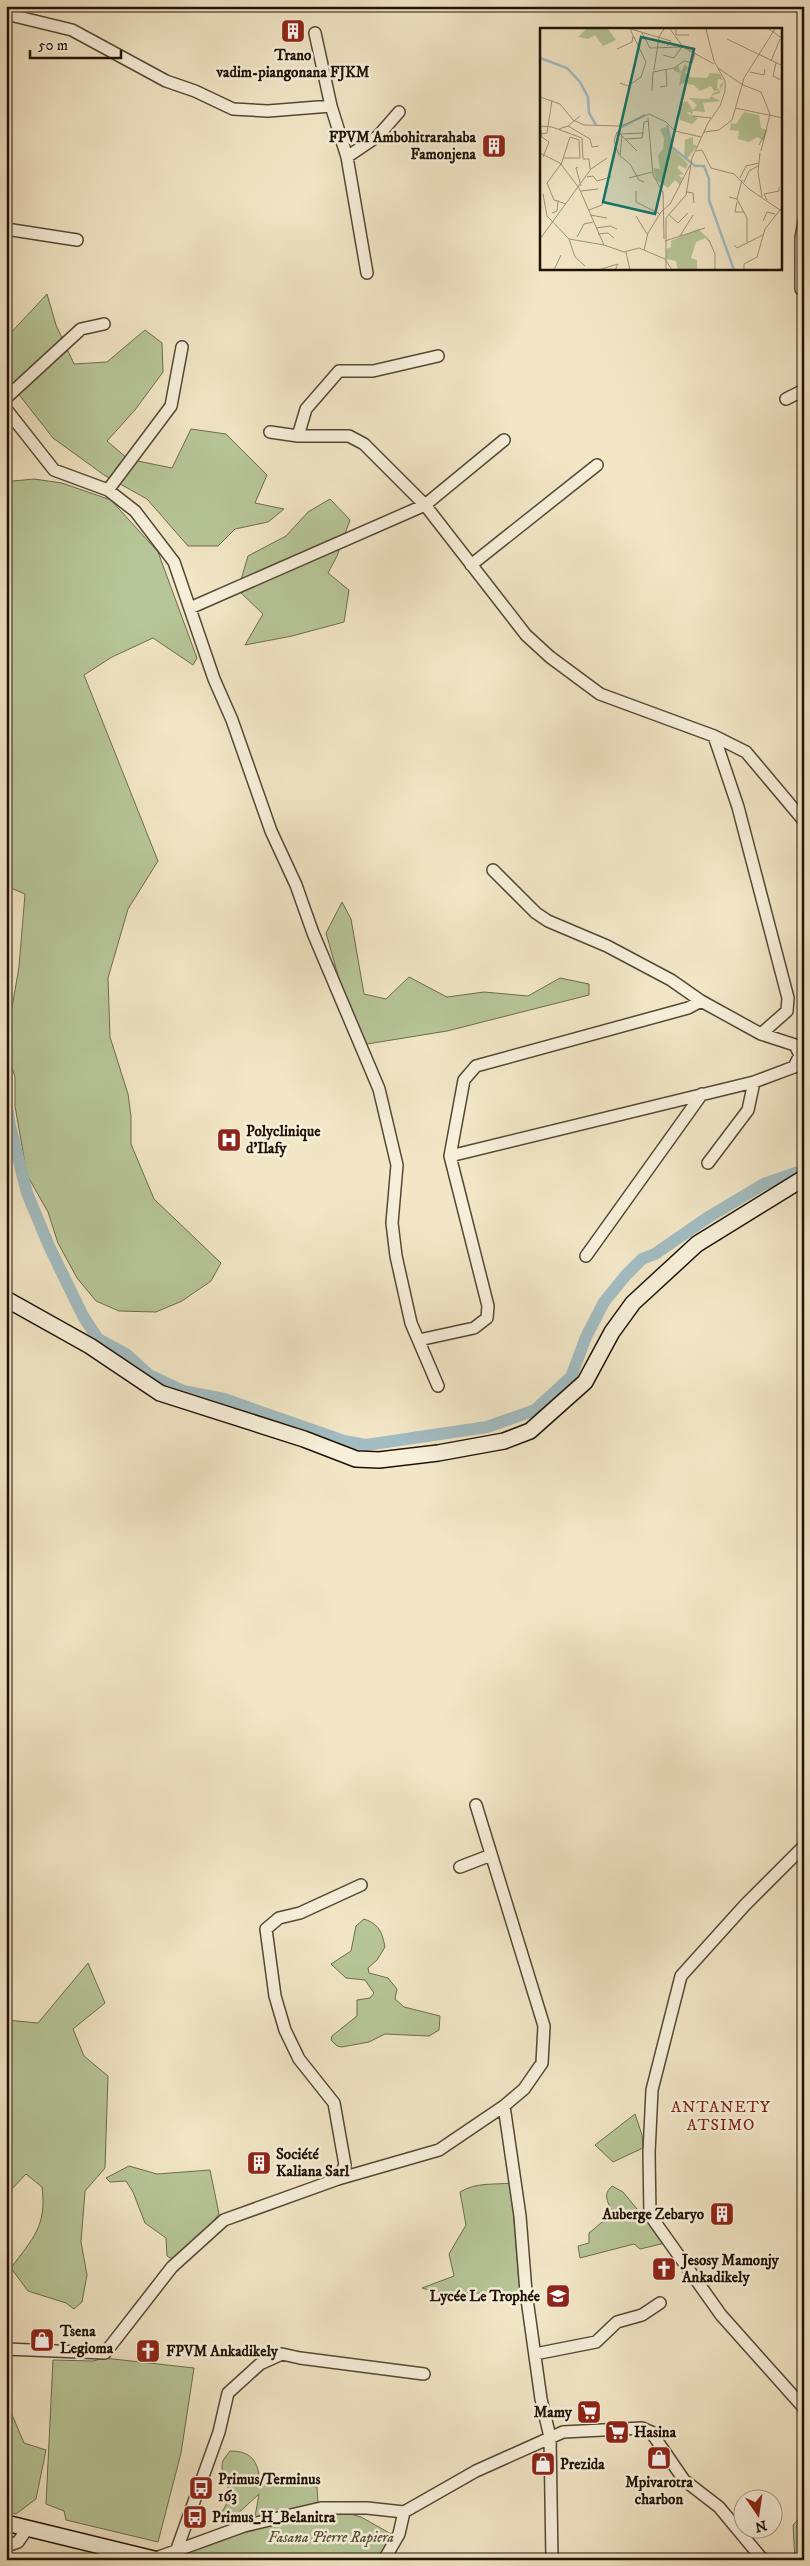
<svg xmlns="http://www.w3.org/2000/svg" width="810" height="2566" font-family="'IM FELL DW Pica',serif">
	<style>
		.green { fill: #b7c698; stroke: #6c6c4e }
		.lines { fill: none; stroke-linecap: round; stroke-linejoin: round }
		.canal { stroke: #a2bcc1; stroke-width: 12 }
		.street-casing { stroke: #544834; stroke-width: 14 }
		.secondary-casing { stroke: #201304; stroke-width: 18 }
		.street { stroke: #f7efda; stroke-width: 11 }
		.secondary { stroke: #f7efda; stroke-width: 15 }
		.labels { text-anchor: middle; stroke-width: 5; stroke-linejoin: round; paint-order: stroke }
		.poi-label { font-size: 15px; font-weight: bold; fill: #201304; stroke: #f7efda; text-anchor: start }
		.park-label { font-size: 15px; font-style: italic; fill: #555238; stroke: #f7efda }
		.neighbourhood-label { font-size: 16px; letter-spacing: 1px; fill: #7a1f14; stroke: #f7efda }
		.inset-river { fill: none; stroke: #a2bcc1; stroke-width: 2.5 }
		.inset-road { fill: none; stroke: #9e9278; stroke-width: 1 }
		.view { fill: #0f766e; fill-opacity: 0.15; stroke: #0f766e; stroke-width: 2.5 }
		.inset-edge { fill: none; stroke: #201304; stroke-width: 2.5 }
	</style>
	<rect width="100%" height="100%" fill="#f2e6c6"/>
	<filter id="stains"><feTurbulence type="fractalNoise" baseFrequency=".004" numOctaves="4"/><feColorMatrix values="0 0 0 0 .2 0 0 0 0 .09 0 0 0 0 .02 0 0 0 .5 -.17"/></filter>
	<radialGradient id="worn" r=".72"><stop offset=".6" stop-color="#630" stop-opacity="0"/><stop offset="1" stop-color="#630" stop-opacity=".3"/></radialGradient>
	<path class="green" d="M47 294 56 325 74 364 107 362 145 330 162 343 163 372 135 410 107 441 128 459 172 468 191 429 226 434 267 475 255 503 284 509 268 522 235 529 218 546H188L147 499 104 475 53 438 6 378V338Z
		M6 479 13 481 34 479 62 483 111 500 158 552 197 658 193 665 153 638 112 657 84 675 158 861 128 909 108 978 110 1037 128 1094 131 1116V1144L154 1199 221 1263 211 1281 182 1301 156 1312 119 1311 96 1301 77 1278 58 1243 48 1212 27 1175 15 1106V1077L6 1050V1013H11L19 967 25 894 6 886Z
		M330 499 350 520 337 556 328 573 349 590 344 622 292 636 245 645 263 614 238 590 248 556 286 536 308 512Z
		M342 902 351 919 364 994 386 999 409 977 447 997 484 992 528 996 560 978 589 984V995L447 1031 361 1045 349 1014 326 933Z
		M364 1919C379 1924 382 1932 385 1947L377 1960 368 1968 369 1973 388 1978 397 1989 395 1999 404 2007 440 2016 439 2030 429 2036 385 2034 369 2042 342 2047 337 2046 331 2040 332 2036 357 2016V2000L370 1998 374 1993 365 1980 346 1978 331 1964 351 1951 356 1926Z
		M88 1963 105 2003 73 2029 84 2056 108 2076 105 2168 85 2191 81 2242 87 2275 82 2302 74 2309 66 2303 28 2291 11 2268C33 2238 47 2226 42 2187L26 2174 9 2192 6 2185V2020L38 2023Z
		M635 2114 642 2135 643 2148 613 2162 595 2145Z
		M129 2166 157 2174 210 2170 219 2214 197 2241 172 2259 167 2256 166 2238 145 2223 133 2192 126 2181 110 2182 106 2178Z
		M511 2183 520 2294 436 2292 422 2288 454 2276 449 2254 466 2225 460 2192C476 2182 494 2185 511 2183Z
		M612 2186 623 2192 665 2243 640 2249 634 2244 580 2258 578 2246 589 2243V2233L613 2213C608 2202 602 2195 612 2186Z
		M104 2358 194 2368 181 2453 158 2542 66 2520 64 2511 46 2504 53 2360 93 2361Z
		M6 2410H10L24 2443 46 2450 36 2499 16 2514 6 2512Z
		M230 2451C256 2451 259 2466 260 2488L263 2475 317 2487 318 2503 255 2517 259 2494 234 2517 224 2519 221 2513C240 2488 217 2476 223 2461 224 2458 228 2454 230 2451Z
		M343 2512 361 2517 393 2535 379 2560H174L175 2555C230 2536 284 2519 343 2512Z
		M804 2513V2560H795L793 2525Z"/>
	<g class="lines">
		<path class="canal" d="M6 1102 10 1126 27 1193 49 1246 83 1316 98 1339 126 1354 149 1375 183 1391 224 1399 344 1441 366 1445 487 1427 535 1410 571 1377 586 1337 604 1302 626 1275 642 1259 655 1254 707 1218 764 1184 804 1170"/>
		<defs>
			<path id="street" d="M6 14 72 30 166 81 195 91 233 109 268 111 331 106 347 157 367 273
				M315 33 331 106
				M347 157 378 136 399 112
				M6 229 77 240
				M801 289V238L804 221
				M6 398 81 329 104 324
				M786 399 804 390
				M6 409 54 470 108 490 135 511 174 562 214 679 232 720 271 831 296 885 313 933 379 1089 397 1165 392 1223 396 1256 411 1323 438 1386
				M270 432 298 436H349L364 444 425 505 526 635 550 657 600 694 714 736 738 807 788 998 787 1011 761 1034
				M298 436 306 409 339 371H373L438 356
				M108 490 171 406 182 347
				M471 565 597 465
				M190 608 425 505 504 440
				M714 736 746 752 804 821
				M450 1156 754 1082 794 1067 800 1055 795 1045 761 1034 701 1001 671 980 607 946 548 921 536 913 493 870
				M708 1163 748 1110 754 1082
				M586 1256 702 1094
				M419 1340 474 1328 487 1318 488 1306 450 1156 464 1080 476 1066 688 1008 701 1001
				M804 1846 745 1905 681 1976 652 2090 649 2153 650 2215 721 2315 804 2408
				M460 1867 491 1855
				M504 2106 520 2216 526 2292 541 2399 550 2437 552 2560
				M338 2179 345 2165 334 2103 299 2059 285 2030 275 1996 266 1929 279 1918 300 1913 361 1885
				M6 2349 105 2353 172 2267 224 2220 338 2179 439 2150 504 2106 524 2089 542 2063 544 2026 476 1805
				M535 2354 596 2342 617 2322 642 2315 660 2303
				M6 2546 18 2542 27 2529
				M177 2549 219 2432 228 2393 260 2364 282 2354 300 2358 424 2374
				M156 2558 244 2526 321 2508H367L404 2512 476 2471 563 2432 642 2428 651 2432 684 2480 719 2507 763 2560
				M384 2560 399 2534 404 2512"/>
			<path id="secondary" d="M6 1299 90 1346 160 1393 304 1439 356 1459 379 1460 438 1453 504 1441 530 1431 585 1382 612 1332 633 1303 697 1244 804 1178
				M6 2523 158 2560"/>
		</defs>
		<use href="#street" class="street-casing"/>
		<use href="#secondary" class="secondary-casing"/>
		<use href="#street" class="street"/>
		<use href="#secondary" class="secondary"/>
	</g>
	<defs>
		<symbol id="building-square" viewBox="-11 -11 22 22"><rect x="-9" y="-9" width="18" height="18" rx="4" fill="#8f2418" stroke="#f7efda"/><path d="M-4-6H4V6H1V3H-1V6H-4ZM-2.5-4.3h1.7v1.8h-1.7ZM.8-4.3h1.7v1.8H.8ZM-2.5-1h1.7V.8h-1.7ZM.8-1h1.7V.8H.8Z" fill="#fff"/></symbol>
		<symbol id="hospital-square" viewBox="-11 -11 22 22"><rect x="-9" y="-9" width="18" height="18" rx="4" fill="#8f2418" stroke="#f7efda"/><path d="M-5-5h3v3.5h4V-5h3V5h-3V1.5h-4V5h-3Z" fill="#fff"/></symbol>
		<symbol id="church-square" viewBox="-11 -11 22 22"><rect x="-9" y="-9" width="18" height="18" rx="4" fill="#8f2418" stroke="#f7efda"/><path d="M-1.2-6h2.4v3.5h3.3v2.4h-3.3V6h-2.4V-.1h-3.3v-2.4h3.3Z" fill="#fff"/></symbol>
		<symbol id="school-square" viewBox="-11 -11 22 22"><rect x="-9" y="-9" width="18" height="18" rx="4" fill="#8f2418" stroke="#f7efda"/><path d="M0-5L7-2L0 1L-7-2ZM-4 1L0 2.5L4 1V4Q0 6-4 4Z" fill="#fff"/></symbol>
		<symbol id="shop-square" viewBox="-11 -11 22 22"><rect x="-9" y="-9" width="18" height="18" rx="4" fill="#8f2418" stroke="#f7efda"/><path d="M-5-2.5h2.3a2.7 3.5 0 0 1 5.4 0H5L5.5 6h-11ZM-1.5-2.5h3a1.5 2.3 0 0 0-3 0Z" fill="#fff"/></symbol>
		<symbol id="supermarket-square" viewBox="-11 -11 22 22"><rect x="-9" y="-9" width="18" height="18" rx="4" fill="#8f2418" stroke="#f7efda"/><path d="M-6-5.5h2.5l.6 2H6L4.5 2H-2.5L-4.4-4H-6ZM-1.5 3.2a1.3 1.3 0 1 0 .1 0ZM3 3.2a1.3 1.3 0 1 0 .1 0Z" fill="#fff"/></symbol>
		<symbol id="bus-square" viewBox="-11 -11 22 22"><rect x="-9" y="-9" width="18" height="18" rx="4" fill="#8f2418" stroke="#f7efda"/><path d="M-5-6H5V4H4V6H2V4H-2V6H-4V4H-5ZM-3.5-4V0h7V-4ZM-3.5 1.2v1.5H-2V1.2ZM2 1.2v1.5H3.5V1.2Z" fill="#fff"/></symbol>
	</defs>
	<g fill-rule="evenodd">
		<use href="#building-square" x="279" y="17" width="28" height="28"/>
		<use href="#building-square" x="480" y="132" width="28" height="28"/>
		<use href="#hospital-square" x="215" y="1126" width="28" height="28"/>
		<use href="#building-square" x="245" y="2149" width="28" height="28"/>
		<use href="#building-square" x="708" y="2200" width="28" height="28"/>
		<use href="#church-square" x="650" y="2255" width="28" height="28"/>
		<use href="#school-square" x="544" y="2282" width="28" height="28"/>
		<use href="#shop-square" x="28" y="2326" width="28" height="28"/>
		<use href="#church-square" x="134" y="2337" width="28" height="28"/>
		<use href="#supermarket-square" x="575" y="2398" width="28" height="28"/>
		<use href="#supermarket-square" x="603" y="2418" width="28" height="28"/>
		<use href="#shop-square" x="645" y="2444" width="28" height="28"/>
		<use href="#shop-square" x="529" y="2450" width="28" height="28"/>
		<use href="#bus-square" x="187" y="2474" width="28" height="28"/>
		<use href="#bus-square" x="181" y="2503" width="28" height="28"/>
	</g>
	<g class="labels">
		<g class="poi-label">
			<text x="293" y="60" text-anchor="middle">Trano<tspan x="293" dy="17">vadim-piangonana FJKM</tspan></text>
			<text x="476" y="142" text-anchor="end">FPVM Ambohitrarahaba<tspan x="476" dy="17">Famonjena</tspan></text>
			<text x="246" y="1136">Polyclinique<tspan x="246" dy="17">d'Ilafy</tspan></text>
			<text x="276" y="2159">Société<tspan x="276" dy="17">Kaliana Sarl</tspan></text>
			<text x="704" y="2219" text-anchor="end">Auberge Zebaryo</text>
			<text x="682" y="2265">Jesosy Mamonjy<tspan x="682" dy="17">Ankadikely</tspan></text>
			<text x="540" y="2301" text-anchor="end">Lycée Le Trophée</text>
			<text x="60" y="2336">Tsena<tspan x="60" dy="17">Legioma</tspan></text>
			<text x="166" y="2356">FPVM Ankadikely</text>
			<text x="572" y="2417" text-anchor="end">Mamy</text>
			<text x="634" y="2437">Hasina</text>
			<text x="560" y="2469">Prezida</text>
			<text x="218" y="2484">Primus/Terminus<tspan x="218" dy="17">163</tspan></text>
			<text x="659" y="2487" text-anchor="middle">Mpivarotra<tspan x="659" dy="17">charbon</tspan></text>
			<text x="212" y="2522">Primus_H_Belanitra</text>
		</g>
		<g class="park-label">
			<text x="331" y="2542">Fasana Pierre Rapiera</text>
		</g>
		<g class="neighbourhood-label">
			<text x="721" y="2112">ANTANETY<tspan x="721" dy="18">ATSIMO</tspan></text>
		</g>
	</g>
	<g transform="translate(540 28)">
		<rect width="242" height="242" fill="#f2e6c6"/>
		<path d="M46 1H68L76 12 63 18 55 7 48 11 38 9ZM145 36 148 40 145 45 150 49 167 50 170 45 180 46 183 52 178 51 177 60 180 62 174 63 171 58 160 63 154 57 143 55 139 58 141 45 134 43V40L138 38 141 44ZM184 53 180 65 171 68 181 73 163 75 165 84 153 83 152 88 150 84 146 85 158 90 152 96 140 92V79L144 74 147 73 153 82 157 77 149 70 169 71 173 65 181 62 180 57ZM204 84 219 87 221 100 227 102 224 113 217 109 209 114 198 111 199 103 190 102 191 95 196 96ZM125 99 129 103 131 119 148 136 146 141 139 137 137 140 144 146 138 147 142 150 140 157 135 152 128 160 116 152 113 140 120 141 118 128 123 121 124 110 120 101ZM153 109V116L157 118 147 131 144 129 145 112ZM158 201 169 211V214L165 210 156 214 151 230 157 232V242H138L136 233 126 231V221L131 219V213Z" fill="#b7c698"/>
		<path class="inset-river" d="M0 30 27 40 40 54 48 69 49 85 56 97M127 97 132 119 155 138H164L169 151V172L194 242M82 99 105 87"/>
		<path class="inset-road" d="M91 1 131 13 127 18M130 1 143 19 174 36M136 1V7H149M229 1 243 11M102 5 110 20 143 19M187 11 243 38M77 21 92 14 93 8M123 27 134 30 142 19M231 33 240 11M236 35 233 48 241 52M178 40 203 57 221 64 230 86 221 123M114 42 119 9 124 1M210 44 224 47 225 41M80 55 88 58 101 49 106 34 90 1M120 59 127 58 126 41M112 63 113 44 134 40 144 33 152 35 155 25M0 69 20 76 33 92 44 97 81 98 109 86 126 94 135 103 161 109M195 80 243 90M153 88 171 90M108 90 113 147 123 164 124 211M0 98 12 99 42 110 43 131H49L50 141M0 98 2 109 9 114 3 129M28 98 50 111 52 119 59 118M19 101 28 98 40 88M164 104 179 102 192 92 204 50 235 1M1 106 7 105 12 72M82 108 80 128 90 136 99 152 104 154M85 111 102 110 104 94 108 93M219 117 227 102M97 123 80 106 104 105M156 123 162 122 171 140 194 146 209 161 243 184M0 125 20 135 39 160 64 217M220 125 218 144 222 169M79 127 74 113 77 104 80 106M21 136 7 155 14 172 26 176M21 137 30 109 39 112 40 130H24M38 139 36 140 41 158M47 149 53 148 57 153 71 149M89 150 112 144M200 150 206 138 219 135M204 154 209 143 218 138M41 163 58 161M96 163V174L120 186M147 164 153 165 154 175M3 166 7 188 29 211 64 217 84 224 99 220 125 231 132 242M189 169 197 171 202 152M197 171 207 190V214M227 172 224 166 239 163V159M197 174 195 184H204M49 182 62 177 68 156M12 185 17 183 18 172M50 187 67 190M129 187 138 195 148 185M96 188 107 206M223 193 227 184 235 186M56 200 70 198 77 201M58 206 68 205 74 210M140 208 153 187M37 209 44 196 53 194M0 211 51 141 67 130M29 211 35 229 45 238M169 212 175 226V242M125 213 165 200M194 217 197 220 223 207M104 222 108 205 121 184 130 176 150 137M86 224 90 242M14 242 21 227M58 242 78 236 75 242M126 242V190L146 167 152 130 168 95 180 78 185 63V53L174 33 166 1M204 242V236L217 229 225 201 243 178M226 242 243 241"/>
		<path class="view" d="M101 9 154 21 115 186 63 174Z"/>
		<rect width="242" height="242" class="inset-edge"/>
	</g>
	<rect width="810" height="2566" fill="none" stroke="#f2e6c6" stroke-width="25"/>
	<rect x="8" y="8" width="795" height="2551" fill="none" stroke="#201304" stroke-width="2.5"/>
	<rect x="12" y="12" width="785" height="2541" fill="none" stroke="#201304"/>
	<g transform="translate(758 2514) rotate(167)"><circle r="24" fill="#f7efda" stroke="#a19784"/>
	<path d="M0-4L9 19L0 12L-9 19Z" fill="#8f2418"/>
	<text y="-8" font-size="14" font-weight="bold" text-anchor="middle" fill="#201304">N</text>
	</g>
	<path d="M30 50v8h91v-8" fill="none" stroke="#201304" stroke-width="2.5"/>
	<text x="38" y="50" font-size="15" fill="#201304" stroke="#f7efda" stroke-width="4" paint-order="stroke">50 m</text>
	<rect width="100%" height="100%" filter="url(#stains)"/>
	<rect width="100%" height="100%" fill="url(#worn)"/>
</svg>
